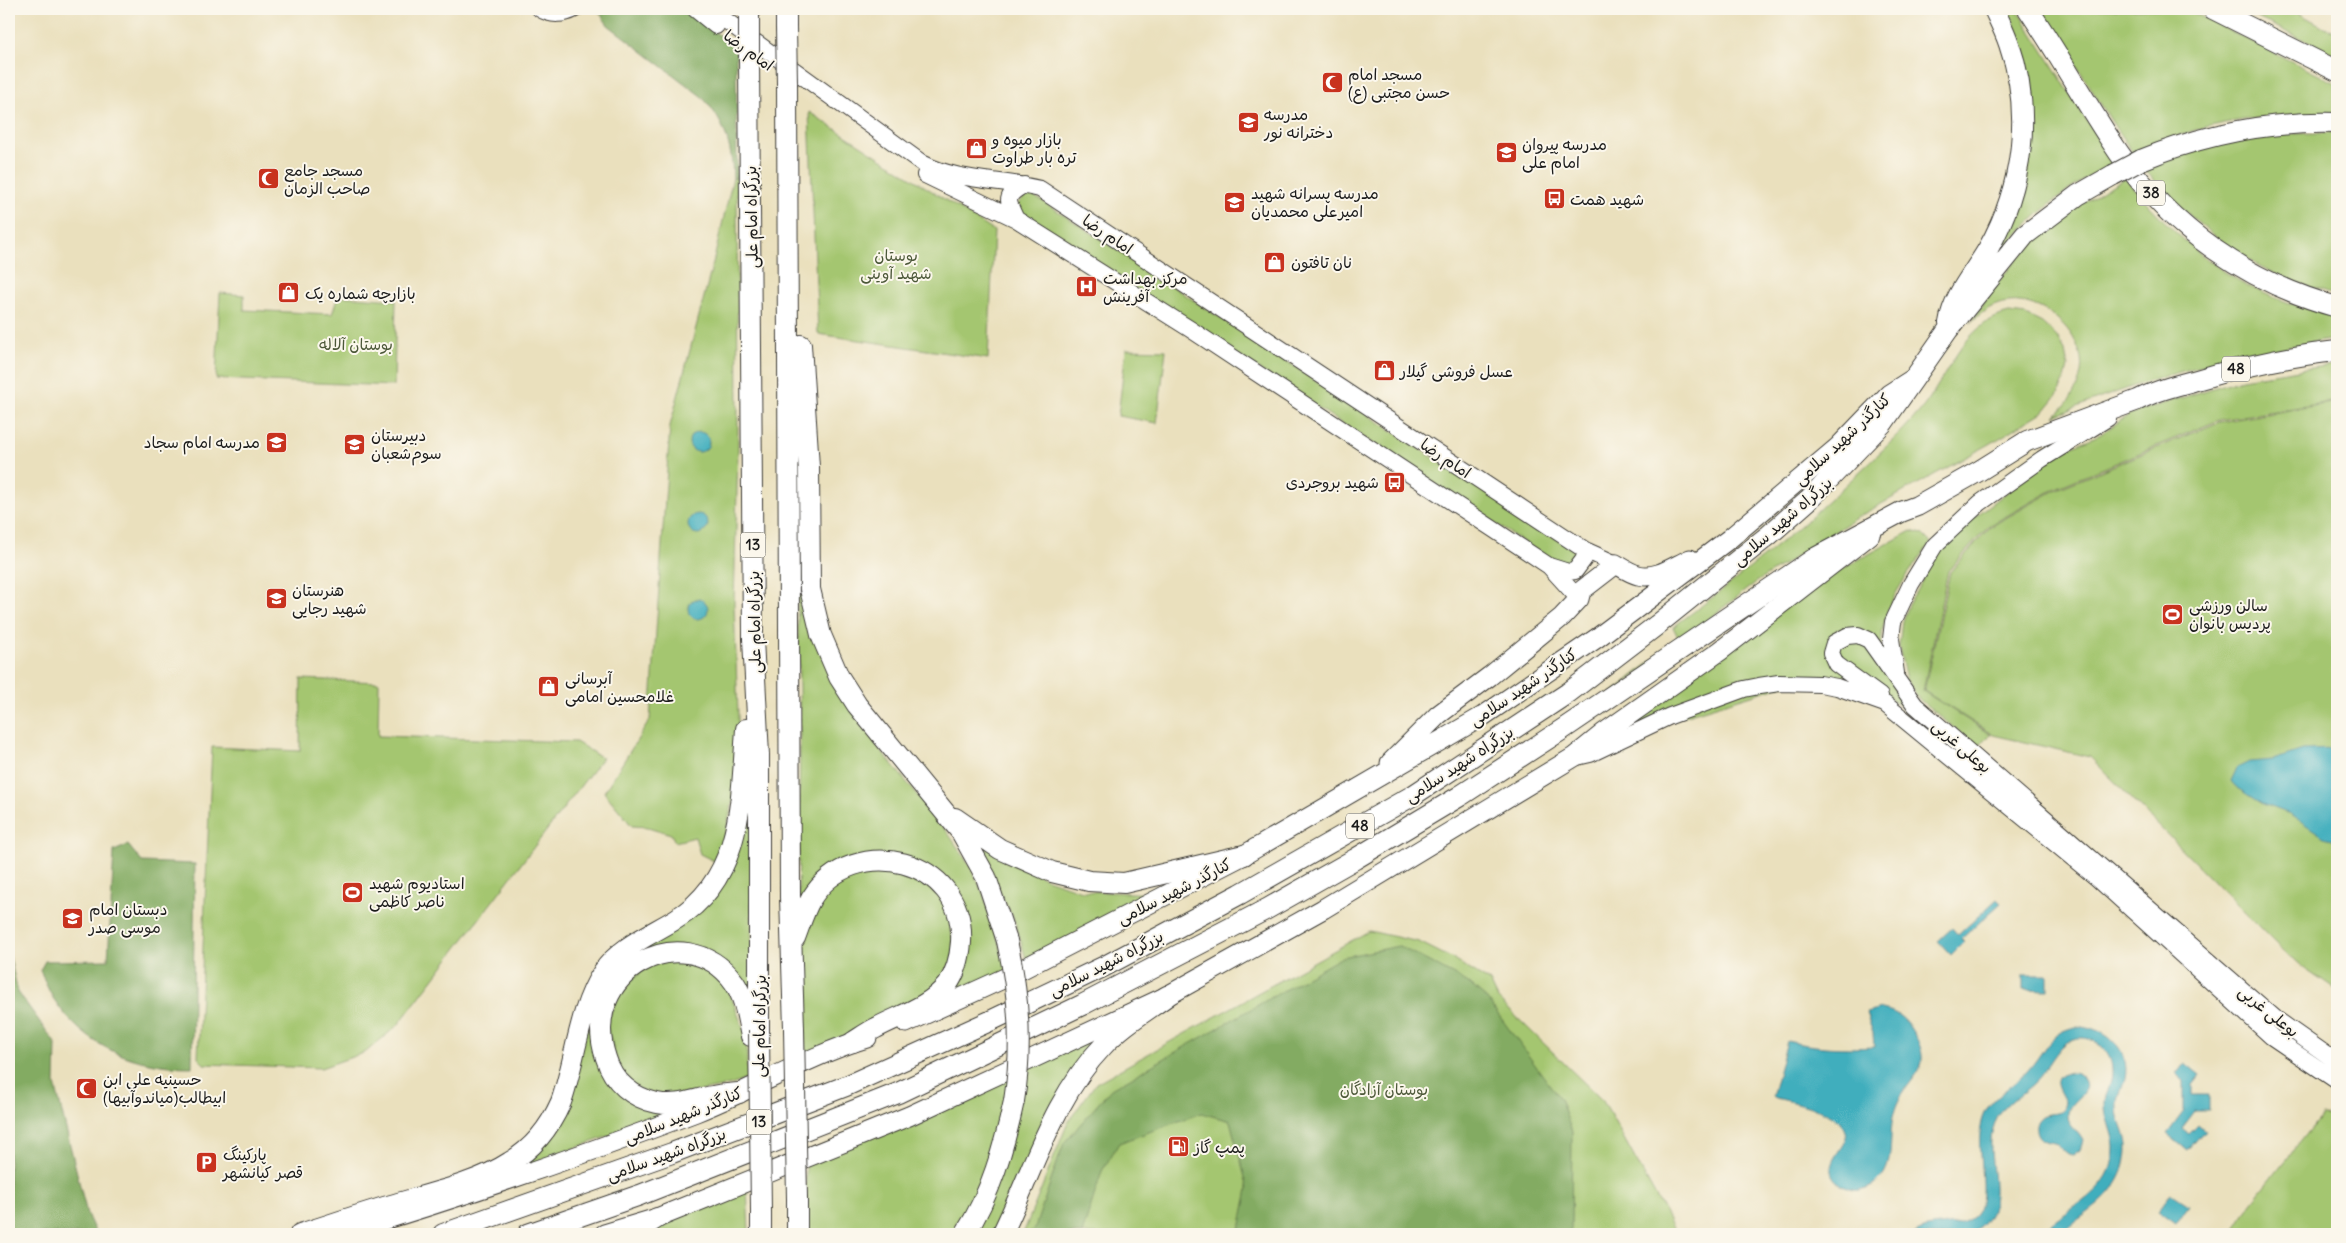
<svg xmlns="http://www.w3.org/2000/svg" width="2346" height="1243" font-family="Delius,'Playpen Sans Arabic',sans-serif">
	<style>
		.green { fill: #a4c66f; stroke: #607146 }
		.forest { fill: #83ab62; stroke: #50643f }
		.water { fill: #40aebd; stroke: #2e656c }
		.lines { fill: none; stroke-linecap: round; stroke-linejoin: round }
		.secondary-casing { stroke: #3b3934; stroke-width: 18 }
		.primary-casing { stroke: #3b3934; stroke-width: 21 }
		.trunk-casing { stroke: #3b3934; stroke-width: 22 }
		.secondary { stroke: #fff; stroke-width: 16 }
		.primary { stroke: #fff; stroke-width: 19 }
		.trunk { stroke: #fff; stroke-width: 20 }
		.trunk-bridge-casing { stroke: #3b3934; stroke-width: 22; stroke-linecap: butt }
		.trunk-bridge { stroke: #fff; stroke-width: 20 }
		.labels { text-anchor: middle; stroke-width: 4; stroke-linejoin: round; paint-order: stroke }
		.shield { fill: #fbf7ec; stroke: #5f5e5a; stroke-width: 1 }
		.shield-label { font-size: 15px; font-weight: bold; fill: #1c1c1c }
		.street-label { font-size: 16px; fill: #1c1c1c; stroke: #fbf7ec }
		.poi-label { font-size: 16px; fill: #1c1c1c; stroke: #fbf7ec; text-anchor: start }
		.park-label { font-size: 16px; fill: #4c5839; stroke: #fbf7ec }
	</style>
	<rect width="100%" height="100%" fill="#fbf7ec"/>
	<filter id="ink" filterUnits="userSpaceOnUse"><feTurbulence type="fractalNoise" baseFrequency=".02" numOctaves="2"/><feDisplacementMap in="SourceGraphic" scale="10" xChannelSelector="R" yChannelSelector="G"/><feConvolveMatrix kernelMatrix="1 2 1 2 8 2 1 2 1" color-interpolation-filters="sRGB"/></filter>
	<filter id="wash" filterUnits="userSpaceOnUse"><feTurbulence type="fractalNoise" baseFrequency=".0096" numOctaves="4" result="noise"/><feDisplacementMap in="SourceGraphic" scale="20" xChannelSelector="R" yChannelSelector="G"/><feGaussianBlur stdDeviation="1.12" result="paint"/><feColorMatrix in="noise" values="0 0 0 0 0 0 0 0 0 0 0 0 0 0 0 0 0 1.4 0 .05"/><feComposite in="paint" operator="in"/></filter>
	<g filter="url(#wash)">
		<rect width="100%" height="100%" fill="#eae0bd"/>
		<path class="green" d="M1998 9H2015L2024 20 2114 164C2066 186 2030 220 1994 258L2027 137Z
			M2041 9H2186L2337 84V114C2291 116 2244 116 2199 129 2177 135 2156 145 2134 154L2117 130Z
			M2238 9H2291L2337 34V55Z
			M809 112 994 231 988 359 818 334Z
			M2315 133 2337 134V296C2322 291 2306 286 2290 280 2231 257 2185 214 2143 168 2198 145 2256 135 2315 133Z
			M733 178H737L738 449 734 604 740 772 718 863 700 854 695 837 675 842 671 834 648 827 632 826 604 792 650 720 670 426 714 259Z
			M2125 178C2159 218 2195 255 2241 282 2270 299 2305 307 2337 318V339C2240 352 2145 378 2055 416 2067 404 2078 391 2081 373 2087 334 2041 294 2003 303 1989 306 1980 314 1970 323 1986 301 2000 278 2018 258 2049 224 2086 200 2125 178Z
			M1028 193 1044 202 1572 549 1576 553 1574 564 1567 567 1554 562 1023 215 1018 204Z
			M220 293 244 295V310L332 314 338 296 396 300 394 386 216 379Z
			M2009 313 2026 315 2042 323 2058 338 2065 351 2068 366 2065 379 2058 394 2044 411 1990 444 1856 518 1755 583 1555 738 1693 628 1678 637 1673 627C1736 581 1796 532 1853 478 1876 456 1900 435 1920 411 1948 378 1962 323 2009 313Z
			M1126 349 1166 350 1157 423 1118 416Z
			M2337 364V401L2219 420 2056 488 1989 526 1948 571 1923 691 1991 735 1976 746 1919 699 1906 680 1899 647 1902 621 1908 605 1947 538 2061 451 2101 434 2130 414 2242 379Z
			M2337 402V991L2302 967 2274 942 2090 757 1993 735 1924 691 1950 572 1990 527 2055 490 2219 422Z
			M1911 531 1922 534 1931 543C1909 573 1879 607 1882 647L1873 638 1829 643 1872 694 1804 679 1618 736V729L1805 589Z
			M797 582H804L875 743 948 833 971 867 983 893 1008 971 888 1027 953 985 955 896 872 855 798 915 800 740Z
			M1862 641 1931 728 1844 664 1837 649 1840 644Z
			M301 679 379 682 378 736 576 742 602 758 398 1025 366 1052 321 1068 204 1064 198 1058 212 747 300 751Z
			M751 757 752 992 742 989 670 950 601 1004 626 1094 712 1099 506 1173 531 1154 590 1015 621 963 704 906Z
			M973 839 1047 879 1082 891 1156 894 1026 959 1015 922Z
			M905 866 947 899 955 958 928 999 805 1055C805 1023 798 934 811 910 818 897 832 885 841 875Z
			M1369 931 1419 942 1451 958 1490 982 1498 999 1603 1101 1677 1234H1023L1068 1122 1096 1083Z
			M671 957 723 975 747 1038V1079L731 1085 656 1100 616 1073 603 1030 627 977Z
			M1111 1032 995 1234H971L1023 1068Z
			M1013 1072 997 1148 959 1234H806V1162Z
			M2321 1116 2337 1117V1234H2234L2245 1212Z
			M747 1186 749 1234H639Z"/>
		<path class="forest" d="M597 9H682L736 47 737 178H733C732 145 724 120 701 96L608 25Z
			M128 845 142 862 195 864 192 1067C135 1067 85 1048 53 998 48 990 44 979 40 970L45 961 108 960 114 851Z
			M1399 946 1467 982 1487 999 1560 1099 1572 1132 1571 1234H1239L1248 1189 1230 1121 1201 1113 1119 1143 1102 1171 1082 1234H1030L1035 1227 1064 1143 1111 1089 1342 957Z
			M9 953 18 992 56 1044 55 1084 87 1214 96 1234H9Z"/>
		<path class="water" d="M689 442a10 10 0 1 1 20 0a10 10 0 1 1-20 0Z
			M688 524a10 10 0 1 1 20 0a10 10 0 1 1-20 0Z
			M688 609a10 10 0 1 1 20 0a10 10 0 1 1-20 0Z
			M2337 749V840L2324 837 2290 814 2263 804 2235 786 2231 781 2237 768 2249 762 2273 760 2303 750Z
			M1997 899 2001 903 1961 939 1964 942 1951 955 1938 941 1952 928 1958 935Z
			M2023 975H2048V990L2023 989Z
			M1881 1009C1895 1011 1904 1017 1911 1029 1940 1073 1904 1075 1894 1113 1886 1141 1901 1179 1860 1190 1854 1191 1848 1189 1843 1186 1812 1167 1851 1147 1846 1131 1839 1110 1791 1102 1772 1097L1787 1041C1816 1048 1843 1049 1874 1047L1873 1033 1866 1013Z
			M2082 1026C2107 1030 2131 1050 2125 1078 2122 1088 2117 1098 2118 1108 2118 1121 2126 1132 2127 1145 2128 1182 2104 1202 2076 1221 2071 1225 2064 1232 2058 1234 2053 1236 2044 1234 2039 1234 2067 1207 2115 1193 2114 1147 2113 1131 2104 1118 2105 1102 2106 1091 2113 1081 2112 1069 2112 1059 2107 1049 2098 1044 2066 1023 2054 1061 2038 1079 2023 1095 2002 1103 1994 1125 1983 1156 2007 1196 1983 1224 1969 1241 1935 1234 1914 1234 1932 1220 1963 1232 1977 1212 1991 1190 1970 1141 1986 1111 1996 1093 2016 1085 2029 1069 2048 1047 2049 1030 2082 1026Z
			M2185 1063 2200 1075 2192 1085V1095H2209V1111H2195L2182 1128 2189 1134 2198 1125 2204 1130 2187 1150 2167 1134 2184 1111V1081L2176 1074Z
			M2068 1072C2074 1072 2079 1073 2083 1078 2094 1094 2068 1099 2068 1114 2067 1126 2079 1131 2083 1141L2080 1150 2073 1155C2063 1154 2063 1149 2057 1144 2053 1142 2049 1143 2045 1141 2035 1138 2033 1124 2040 1118 2047 1111 2056 1116 2063 1110L2065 1102C2060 1090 2048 1079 2068 1072Z
			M2171 1193 2189 1205 2176 1224 2158 1211Z"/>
	</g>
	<g filter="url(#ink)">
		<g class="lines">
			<defs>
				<path id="secondary" d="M540 9C551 16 564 15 575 9
					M695 9 716 26
					M710 9 922 163C959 182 1000 179 1040 189L1585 550 1616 564
					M925 175 1016 219 1190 329 1549 566 1579 599
					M1016 219C1007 201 1004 196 1024 185
					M1549 566 1568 572 1575 571 1584 559 1585 550
					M1896 673 1891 639 1893 622 1911 584 1935 545 1980 503 2042 459 2108 418
					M1880 696 1836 664 1831 653 1834 643 1847 636 1858 635 1869 640 1915 705 2276 1019 2337 1062
					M1577 757 1590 754 1670 716 1744 689 1759 686 1779 683 1820 684 1837 687 1885 704 2097 878 2272 1037 2337 1081"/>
				<path id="primary" d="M1390 763 1438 715 1490 676 1562 617 1579 599 1581 591 1616 564C1623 568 1630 573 1638 575 1656 580 1674 566 1690 559
					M906 1023 1007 977 1244 855 1483 716 1597 638 1729 539 1838 447 1889 394 1914 378
					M338 1234C459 1198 578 1157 696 1112 752 1090 810 1055 867 1038
					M604 1234 657 1218 909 1116 1167 996 1323 909 1574 757 1605 732 1720 651 1870 535"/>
				<path id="trunk" d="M786 9V27
					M2028 9C2060 56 2087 106 2119 153 2171 229 2249 283 2337 307
					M2213 9 2337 71
					M749 59 753 639 759 755V1030
					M787 83 790 897 794 1029
					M2141 160C2205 134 2268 121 2337 123
					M1949 323C1953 296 1974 273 1988 249 2023 187 2033 112 2009 44 2005 32 1999 20 1994 9
					M801 345 809 467 810 589 821 635 839 677 857 705 961 832 986 877 1007 941
					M955 818 1000 849 1052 872 1089 881 1124 883 1244 855
					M795 938C800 925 804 911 811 899 853 831 966 858 961 942 960 956 956 973 947 985 929 1007 900 1015 876 1028 868 1032 861 1037 853 1042
					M739 1093C731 1094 722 1094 713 1096 694 1099 677 1107 657 1103 633 1098 613 1082 606 1058 577 973 684 914 734 982 745 998 747 1018 751 1036
					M761 1213V1234
					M300 1234C332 1224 363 1213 395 1204 432 1193 478 1183 510 1162 534 1148 550 1127 561 1102 576 1059 578 1011 603 972 619 947 652 934 676 919 743 878 741 798 746 729
					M443 1234 672 1153 846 1086 990 1021 1105 966 1240 894 1412 796 1568 693 1657 625 1769 535 1810 499 1883 423 1948 330 2025 235 2078 195 2113 175
					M528 1234 640 1195 898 1093 1082 1005 1267 909 1355 859 1460 796 1563 729 1815 558 1901 512 1917 506 1979 471 2027 441 2138 400C2155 391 2174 386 2193 381 2240 367 2288 356 2337 351
					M632 1234 657 1218
					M797 1234V1199
					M965 1234C991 1194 1004 1147 1014 1101
					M1002 1234C1033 1171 1053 1098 1103 1046 1121 1026 1145 1012 1167 996"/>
			</defs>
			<use href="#secondary" class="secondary-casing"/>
			<use href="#primary" class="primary-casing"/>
			<use href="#trunk" class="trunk-casing"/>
			<use href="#secondary" class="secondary"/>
			<use href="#primary" class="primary"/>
			<use href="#trunk" class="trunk"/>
			<defs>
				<path id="trunk-bridge" d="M749 9V59
					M786 27 787 83
					M2113 175 2141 160
					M1007 941C1019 994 1023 1046 1014 1101
					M794 1029 797 1199
					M759 1030 761 1213"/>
			</defs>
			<use href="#trunk-bridge" class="trunk-bridge-casing"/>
			<use href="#trunk-bridge" class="trunk-bridge"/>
		</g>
	</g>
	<defs>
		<symbol id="mosque-square" viewBox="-11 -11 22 22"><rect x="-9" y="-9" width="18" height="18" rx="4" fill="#c8321e" stroke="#fbf7ec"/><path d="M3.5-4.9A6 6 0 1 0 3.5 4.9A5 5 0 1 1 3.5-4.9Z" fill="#fff"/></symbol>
		<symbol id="school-square" viewBox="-11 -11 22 22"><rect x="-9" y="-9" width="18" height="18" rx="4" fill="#c8321e" stroke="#fbf7ec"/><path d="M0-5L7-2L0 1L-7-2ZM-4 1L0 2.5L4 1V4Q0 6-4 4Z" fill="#fff"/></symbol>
		<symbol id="shop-square" viewBox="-11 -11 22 22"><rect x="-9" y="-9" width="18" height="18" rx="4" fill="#c8321e" stroke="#fbf7ec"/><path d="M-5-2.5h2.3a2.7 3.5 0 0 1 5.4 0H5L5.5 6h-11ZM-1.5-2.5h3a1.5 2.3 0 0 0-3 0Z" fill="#fff"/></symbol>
		<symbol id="bus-square" viewBox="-11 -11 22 22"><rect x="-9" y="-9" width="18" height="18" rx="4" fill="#c8321e" stroke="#fbf7ec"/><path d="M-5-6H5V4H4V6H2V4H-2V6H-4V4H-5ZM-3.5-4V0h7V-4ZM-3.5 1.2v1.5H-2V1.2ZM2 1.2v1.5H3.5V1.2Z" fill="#fff"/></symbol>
		<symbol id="hospital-square" viewBox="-11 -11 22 22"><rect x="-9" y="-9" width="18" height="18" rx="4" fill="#c8321e" stroke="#fbf7ec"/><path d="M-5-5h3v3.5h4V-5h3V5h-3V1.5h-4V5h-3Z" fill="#fff"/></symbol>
		<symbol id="stadium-square" viewBox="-11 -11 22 22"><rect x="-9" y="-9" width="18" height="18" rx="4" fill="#c8321e" stroke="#fbf7ec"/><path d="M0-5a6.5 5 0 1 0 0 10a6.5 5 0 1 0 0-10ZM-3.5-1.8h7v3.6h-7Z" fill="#fff"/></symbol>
		<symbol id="fuel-square" viewBox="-11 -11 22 22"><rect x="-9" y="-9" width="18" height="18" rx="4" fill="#c8321e" stroke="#fbf7ec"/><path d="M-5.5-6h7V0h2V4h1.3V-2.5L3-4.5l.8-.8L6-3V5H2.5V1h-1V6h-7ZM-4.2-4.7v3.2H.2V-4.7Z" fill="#fff"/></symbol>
		<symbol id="parking-square" viewBox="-11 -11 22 22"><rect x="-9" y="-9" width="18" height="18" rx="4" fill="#c8321e" stroke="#fbf7ec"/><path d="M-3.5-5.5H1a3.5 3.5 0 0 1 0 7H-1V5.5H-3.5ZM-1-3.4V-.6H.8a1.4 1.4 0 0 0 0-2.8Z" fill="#fff"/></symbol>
	</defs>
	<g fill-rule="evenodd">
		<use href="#mosque-square" x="1320" y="70" width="25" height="25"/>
		<use href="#school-square" x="1236" y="110" width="25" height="25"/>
		<use href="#shop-square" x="964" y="136" width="25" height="25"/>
		<use href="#school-square" x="1494" y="140" width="25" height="25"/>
		<use href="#mosque-square" x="256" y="166" width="25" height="25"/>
		<use href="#bus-square" x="1542" y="186" width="25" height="25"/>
		<use href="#school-square" x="1222" y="190" width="25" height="25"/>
		<use href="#shop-square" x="1262" y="250" width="25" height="25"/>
		<use href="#hospital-square" x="1074" y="274" width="25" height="25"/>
		<use href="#shop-square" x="276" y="280" width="25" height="25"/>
		<use href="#shop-square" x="1372" y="358" width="25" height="25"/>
		<use href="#school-square" x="264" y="430" width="25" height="25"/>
		<use href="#school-square" x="342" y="432" width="25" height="25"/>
		<use href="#bus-square" x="1382" y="470" width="25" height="25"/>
		<use href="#school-square" x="264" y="586" width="25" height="25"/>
		<use href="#stadium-square" x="2160" y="602" width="25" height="25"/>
		<use href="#shop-square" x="536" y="674" width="25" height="25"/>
		<use href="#stadium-square" x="340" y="880" width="25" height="25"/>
		<use href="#school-square" x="60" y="906" width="25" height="25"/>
		<use href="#mosque-square" x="74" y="1076" width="25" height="25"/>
		<use href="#fuel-square" x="1166" y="1134" width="25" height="25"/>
		<use href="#parking-square" x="194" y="1150" width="25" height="25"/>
	</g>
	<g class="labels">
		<g class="shield">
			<rect x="2137" y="180.5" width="28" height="25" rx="4"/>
			<rect x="2222" y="356.5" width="28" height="25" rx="4"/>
			<rect x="740.5" y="532.5" width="25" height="25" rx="4"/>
			<rect x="1346" y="813.5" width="28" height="25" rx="4"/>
			<rect x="746.5" y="1109.5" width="25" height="25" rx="4"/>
		</g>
		<g class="shield-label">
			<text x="2151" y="198">38</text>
			<text x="2236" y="374">48</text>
			<text x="753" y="550">13</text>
			<text x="1360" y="831">48</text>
			<text x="759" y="1127">13</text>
		</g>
		<g class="street-label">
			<text transform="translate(749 50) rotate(36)" y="6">امام رضا</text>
			<text transform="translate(751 217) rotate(-91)" y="6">بزرگراه امام علی</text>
			<text transform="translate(1108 234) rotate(34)" y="6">امام رضا</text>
			<text transform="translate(1842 439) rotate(-43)" y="6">کنارگذر شهید سلامی</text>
			<text transform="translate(1446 458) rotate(34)" y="6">امام رضا</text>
			<text transform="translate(1782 521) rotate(-41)" y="6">بزرگراه شهید سلامی</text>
			<text transform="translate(754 622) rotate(-91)" y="6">بزرگراه امام علی</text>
			<text transform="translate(1523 687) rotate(-34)" y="6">کنارگذر شهید سلامی</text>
			<text transform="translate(1962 746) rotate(41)" y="6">بوعلی غربی</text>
			<text transform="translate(1459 764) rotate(-33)" y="6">بزرگراه شهید سلامی</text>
			<text transform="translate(1174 891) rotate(-27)" y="6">کنارگذر شهید سلامی</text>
			<text transform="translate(1106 963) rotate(-27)" y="6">بزرگراه شهید سلامی</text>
			<text transform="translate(2269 1011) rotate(39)" y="6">بوعلی غربی</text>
			<text transform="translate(759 1026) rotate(-89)" y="6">بزرگراه امام علی</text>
			<text transform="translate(683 1115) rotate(-22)" y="6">کنارگذر شهید سلامی</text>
			<text transform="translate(666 1154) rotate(-20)" y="6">بزرگراه شهید سلامی</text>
		</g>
		<g class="poi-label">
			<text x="1348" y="80">مسجد امام<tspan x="1348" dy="18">حسن مجتبی (ع)</tspan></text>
			<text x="1264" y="120">مدرسه<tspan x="1264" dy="18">دخترانه نور</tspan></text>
			<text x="992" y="145">بازار میوه و<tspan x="992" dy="18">تره‌ بار طراوت</tspan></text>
			<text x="1522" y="150">مدرسه پیروان<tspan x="1522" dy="18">امام علی</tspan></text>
			<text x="284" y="176">مسجد جامع<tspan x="284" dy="18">صاحب الزمان</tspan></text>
			<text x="1251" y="199">مدرسه پسرانه شهید<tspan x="1251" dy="18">امیرعلی محمدیان</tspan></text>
			<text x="1570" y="205">شهید همت</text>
			<text x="1291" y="268">نان تافتون</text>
			<text x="1103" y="284">مرکز بهداشت<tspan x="1103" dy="18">آفرینش</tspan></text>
			<text x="305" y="299">بازارچه شماره یک</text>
			<text x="1400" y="377">عسل فروشی گیلار</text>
			<text x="371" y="441">دبیرستان<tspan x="371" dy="18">سوم‌شعبان</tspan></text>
			<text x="260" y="448" text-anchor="end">مدرسه امام سجاد</text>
			<text x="1379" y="488" text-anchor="end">شهید بروجردی</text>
			<text x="292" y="596">هنرستان<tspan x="292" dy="18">شهید رجایی</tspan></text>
			<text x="2189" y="611">سالن ورزشی<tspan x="2189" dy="18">پردیس بانوان</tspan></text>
			<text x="565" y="684">آبرسانی<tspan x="565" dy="18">غلامحسین امامی</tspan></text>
			<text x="369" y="889">استادیوم شهید<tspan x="369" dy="18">ناصر کاظمی</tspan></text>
			<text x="89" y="915">دبستان امام<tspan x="89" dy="18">موسی صدر</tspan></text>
			<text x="103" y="1085">حسینیه علی ابن<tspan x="103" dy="18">ابیطالب(میاندوآبیها)</tspan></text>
			<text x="1194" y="1153">پمپ گاز</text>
			<text x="223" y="1160">پارکینگ<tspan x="223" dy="18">قصر کیانشهر</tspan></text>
		</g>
		<g class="park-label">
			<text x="896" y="261">بوستان<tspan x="896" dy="18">شهید آوینی</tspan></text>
			<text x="356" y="350">بوستان آلاله</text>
			<text x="1384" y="1095">بوستان آزادگان</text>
		</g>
	</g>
	<rect width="2346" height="1243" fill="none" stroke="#fbf7ec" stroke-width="30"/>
</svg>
